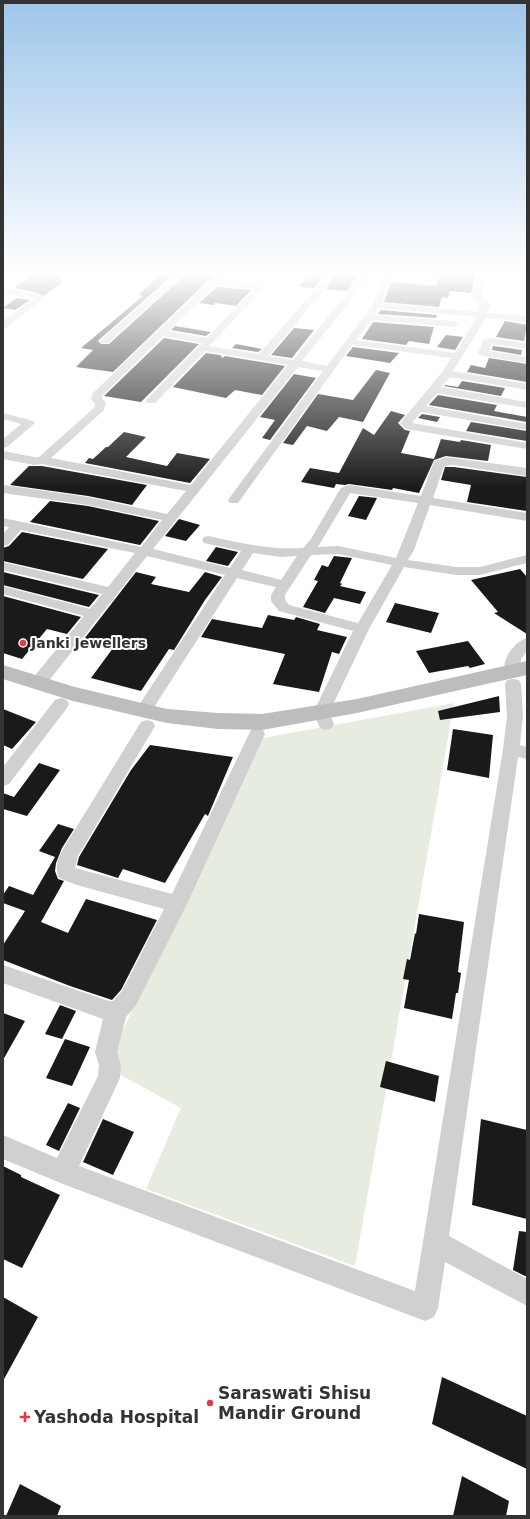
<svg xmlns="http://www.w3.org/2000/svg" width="530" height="1519" font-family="'DejaVu Sans',sans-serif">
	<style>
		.green { fill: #e6ecdf }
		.building { fill: #1a1a1a }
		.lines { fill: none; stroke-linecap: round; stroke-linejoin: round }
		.street { fill: #d0d0d0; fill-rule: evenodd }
		.secondary { fill: #bdbdbd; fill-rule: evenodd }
		.poi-dot { fill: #e63946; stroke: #fff; stroke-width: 1.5 }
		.labels { text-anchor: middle; stroke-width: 4; stroke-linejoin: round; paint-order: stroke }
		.poi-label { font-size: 14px; font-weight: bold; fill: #333; stroke: #fff; text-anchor: start }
		.near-poi-label { font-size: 17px; font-weight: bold; fill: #333; stroke: #fff; text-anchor: start }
	</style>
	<rect width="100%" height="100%" fill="#fff"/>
	<path class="green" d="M454 703 355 1266 146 1189 181 1108 119 1074 113 1053 253 740Z"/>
	<path class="building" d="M33 275H60L58 276 63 282 43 296 35 292 14 288Z
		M158 275H173L101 338 98 341 101 344H109L185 275H214L113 372 76 367 93 350 81 348 143 296 139 295Z
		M307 275H324L314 288 299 287Z
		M335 275H358L347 291 326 289Z
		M440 275H475L471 293 450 291 448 298 442 297 439 307 384 302 391 282 436 286Z
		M217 287 251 290 236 306 215 303 214 305 199 303Z
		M17 298 30 300 15 310 3 308Z
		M381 310 437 315 436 318 378 314Z
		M505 321 527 325 524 341 496 337Z
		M373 322 434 327 429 344 409 341 406 345 362 339Z
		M175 326 211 332 206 336 171 330Z
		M294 328 314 330 292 358 271 355Z
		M446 335 463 337 455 350 437 347Z
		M164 338 199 344 141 402 104 396Z
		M236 344 262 349 258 352 232 348Z
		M493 346 522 350 521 355 492 350Z
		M353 347 399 353 390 363 346 356Z
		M206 353 220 355 223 358 225 356 285 366 262 395 235 390 226 398 173 387Z
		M489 358 527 364V382L467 372 471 365 485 368Z
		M376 370 390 373 363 422 339 417 327 431 307 426 293 445 283 443 318 394 353 400Z
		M294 374 316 378 270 440 262 438 275 420 260 417Z
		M462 381 505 388 501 396 444 386 445 385 458 387Z
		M438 395 497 405 494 411 527 417V422L429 405Z
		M391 411 405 415 398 423 405 430 410 431 401 453 434 459 441 439 460 442 461 440 491 445 488 461 446 456 434 460 419 493 393 488 392 490 349 484 345 485 336 484 334 488 301 482 310 468 339 473 363 428 374 435Z
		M422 414 440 417 437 422 418 418Z
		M471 422 527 431V441L466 431Z
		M124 432 146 437 126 457 167 466 177 453 210 459 190 483 85 463 89 458 93 459 106 447H108Z
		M29 466H42L147 485 132 505 88 496 10 485Z
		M445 467H454L527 477V511L467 502 471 485 441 480Z
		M359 496 377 498 366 520 348 516Z
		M50 501 88 506 159 521 140 545 30 522Z
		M179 519 200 525 186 541 165 536Z
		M22 532 108 549 83 579 3 561V548L9 546Z
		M216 547 238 552 228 566 206 561Z
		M334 556 352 558 340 583 342 584 340 586 366 592 360 604 334 598 325 613 303 607 318 581 314 580 322 565 328 567Z
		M520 569 527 577V634L494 613 498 612 471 580Z
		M3 572 99 595 89 607 3 585Z
		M136 572 156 577 151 584 189 592 205 572 222 577 205 600 174 650 169 649 141 691 91 678 113 648 81 643Z
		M3 596 81 617 67 634 47 629 22 659 3 653Z
		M395 603 439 613 431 633 386 622Z
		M268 615 294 620 296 617 320 624 317 630 347 637 339 654 332 652 319 692 273 684 285 654 201 637 212 619 262 628Z
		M468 641 485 664 470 668 468 666 429 673 416 651Z
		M499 696 500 712 440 720 438 711Z
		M3 709 36 722 12 749 3 745Z
		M453 729 493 735 489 778 447 770Z
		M150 745 233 757 208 816 205 814 165 883 123 869 118 878 77 865 79 857 131 770Z
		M39 763 60 770 27 816 3 809V793L14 797Z
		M58 824 74 829 62 848 56 863 55 871 58 879 64 881 41 922 68 933 86 899 157 920 121 990 112 1000 70 986 3 960V945L25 911 3 903V895L9 886 33 895 55 857 39 851Z
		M419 914 464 922 458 972 461 973 458 993H456L452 1019 404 1008 409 980 403 979 407 959 410 960 415 933 416 934Z
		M60 1005 76 1011 62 1039 45 1034Z
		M3 1013 25 1021 3 1060Z
		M65 1039 90 1047 72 1086 46 1078Z
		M386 1061 439 1076 435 1102 380 1087Z
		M68 1103 80 1108 59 1151 46 1145Z
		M103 1119 134 1132 113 1175 83 1162Z
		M481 1119 527 1130V1219L472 1205Z
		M3 1166 21 1175V1177L60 1195 22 1268 3 1259Z
		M519 1231 527 1232V1277L513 1270Z
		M3 1297 38 1317 3 1381Z
		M442 1377 527 1416V1469L432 1424Z
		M462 1476 509 1501 506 1516H453Z
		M20 1484 61 1506 57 1516H6Z"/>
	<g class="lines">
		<path class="street" d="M175 275H184L108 343H102L100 341 102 339Z
			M216 275H225L221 280 256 284 263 289 209 346 259 354 318 286 326 275H334L324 290 268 356 293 360 349 291 360 275H368L355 295 302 361 327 366 373 305 384 275H392L382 303 478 312 480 305 472 295 477 275H485L481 295 490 305 487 313 527 316V322L486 318 453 371 527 384V390L450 377 441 387 527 402V408L437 393 426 406 527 424V430L421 412 412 423 527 443V449L406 429 400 423 443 371 451 358 352 345 238 503H230L228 500 323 371 298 367 153 549 230 568 241 551 204 543 202 540 204 537 209 536C240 543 270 550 303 548L311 539 339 491 341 488 349 485 421 496 433 464 435 461 446 457 527 468V476L454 465 444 466 433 498 527 513V521L430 505 414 550 408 560 456 567H480L527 555V563L480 575H456L404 567 369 629 329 713 334 724 332 728 326 730 320 728 313 713 353 631 279 611 271 601V595L276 587 237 578 149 715 143 717 137 715 135 711 225 575 147 556 44 687 38 688 32 687 30 683 32 679 84 616 3 594V586L90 609 102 594 3 570V562L108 587 135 553 21 530 8 545 3 546V534L9 527 3 526V518L141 547 162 520 88 505 3 493V485L88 497 167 514 186 491 42 464 34 465 3 459V451L34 457H39L95 407V404L91 399 93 393ZM216 285 254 289 207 338 168 331ZM379 308 477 317 455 353 356 340 371 320 454 327 459 324 454 321 374 315ZM163 336 202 343 147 399 146 401 147 403H155L205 351 288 365 191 485 51 458 104 410 106 403 102 398V396ZM350 493 418 503 396 558 338 546 318 547ZM253 553 281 557 297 556 281 580 242 570ZM338 554 392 565 358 623 289 605 285 600V595L311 555Z
			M3 288 35 293 44 298 6 328 3 329V321L34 299 3 294Z
			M491 338 527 343V349L491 344 489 351 527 357V363L479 355 478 353 484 340Z
			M3 413 33 421 35 423 7 447 3 448V439L21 424 3 419Z
			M527 638V651L521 659 520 671 517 675 512 676 507 675C498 662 514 642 527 638Z
			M513 679 519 680 521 684 523 716 520 745 527 747V759L518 757 449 1236 527 1279V1306L445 1262 438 1308 434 1317 425 1321 63 1184 3 1159V1135L57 1158 98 1076 99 1065 95 1052 103 1019 3 983V965L109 1001H113L122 991 164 909 77 885 59 878C54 867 58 859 63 849L141 722 147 720 153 722 155 726 78 856 75 868 172 894 249 734 251 730 257 728 263 730 265 734 187 904 136 1005 126 1017 117 1052 121 1065 120 1078 79 1166 415 1291 503 749 507 716 505 684 507 680Z
			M61 698 67 700 69 704 67 708 9 784 3 786V767L55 700Z"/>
		<path class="secondary" d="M527 661V675L357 713 262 730 218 729 167 723 73 701 3 679V665L75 687 167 709 218 713 262 714 357 699Z"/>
	</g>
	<linearGradient id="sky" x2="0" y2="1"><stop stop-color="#9ec6ea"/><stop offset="0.56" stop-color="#fff"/><stop offset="1" stop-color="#fff" stop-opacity="0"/></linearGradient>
	<rect width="530" height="488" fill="url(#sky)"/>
	<g class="poi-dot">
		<circle cx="23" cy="643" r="4"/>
		<circle cx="210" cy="1403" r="4"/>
		<path d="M23 1411h4v4h4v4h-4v4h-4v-4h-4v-4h4z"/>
	</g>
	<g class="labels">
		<g class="poi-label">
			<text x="31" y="648">Janki Jewellers</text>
		</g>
		<g class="near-poi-label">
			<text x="218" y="1399">Saraswati Shisu<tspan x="218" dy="20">Mandir Ground</tspan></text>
			<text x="34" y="1423">Yashoda Hospital</text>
		</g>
	</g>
	<rect width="530" height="1519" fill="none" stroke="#333333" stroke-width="8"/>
</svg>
